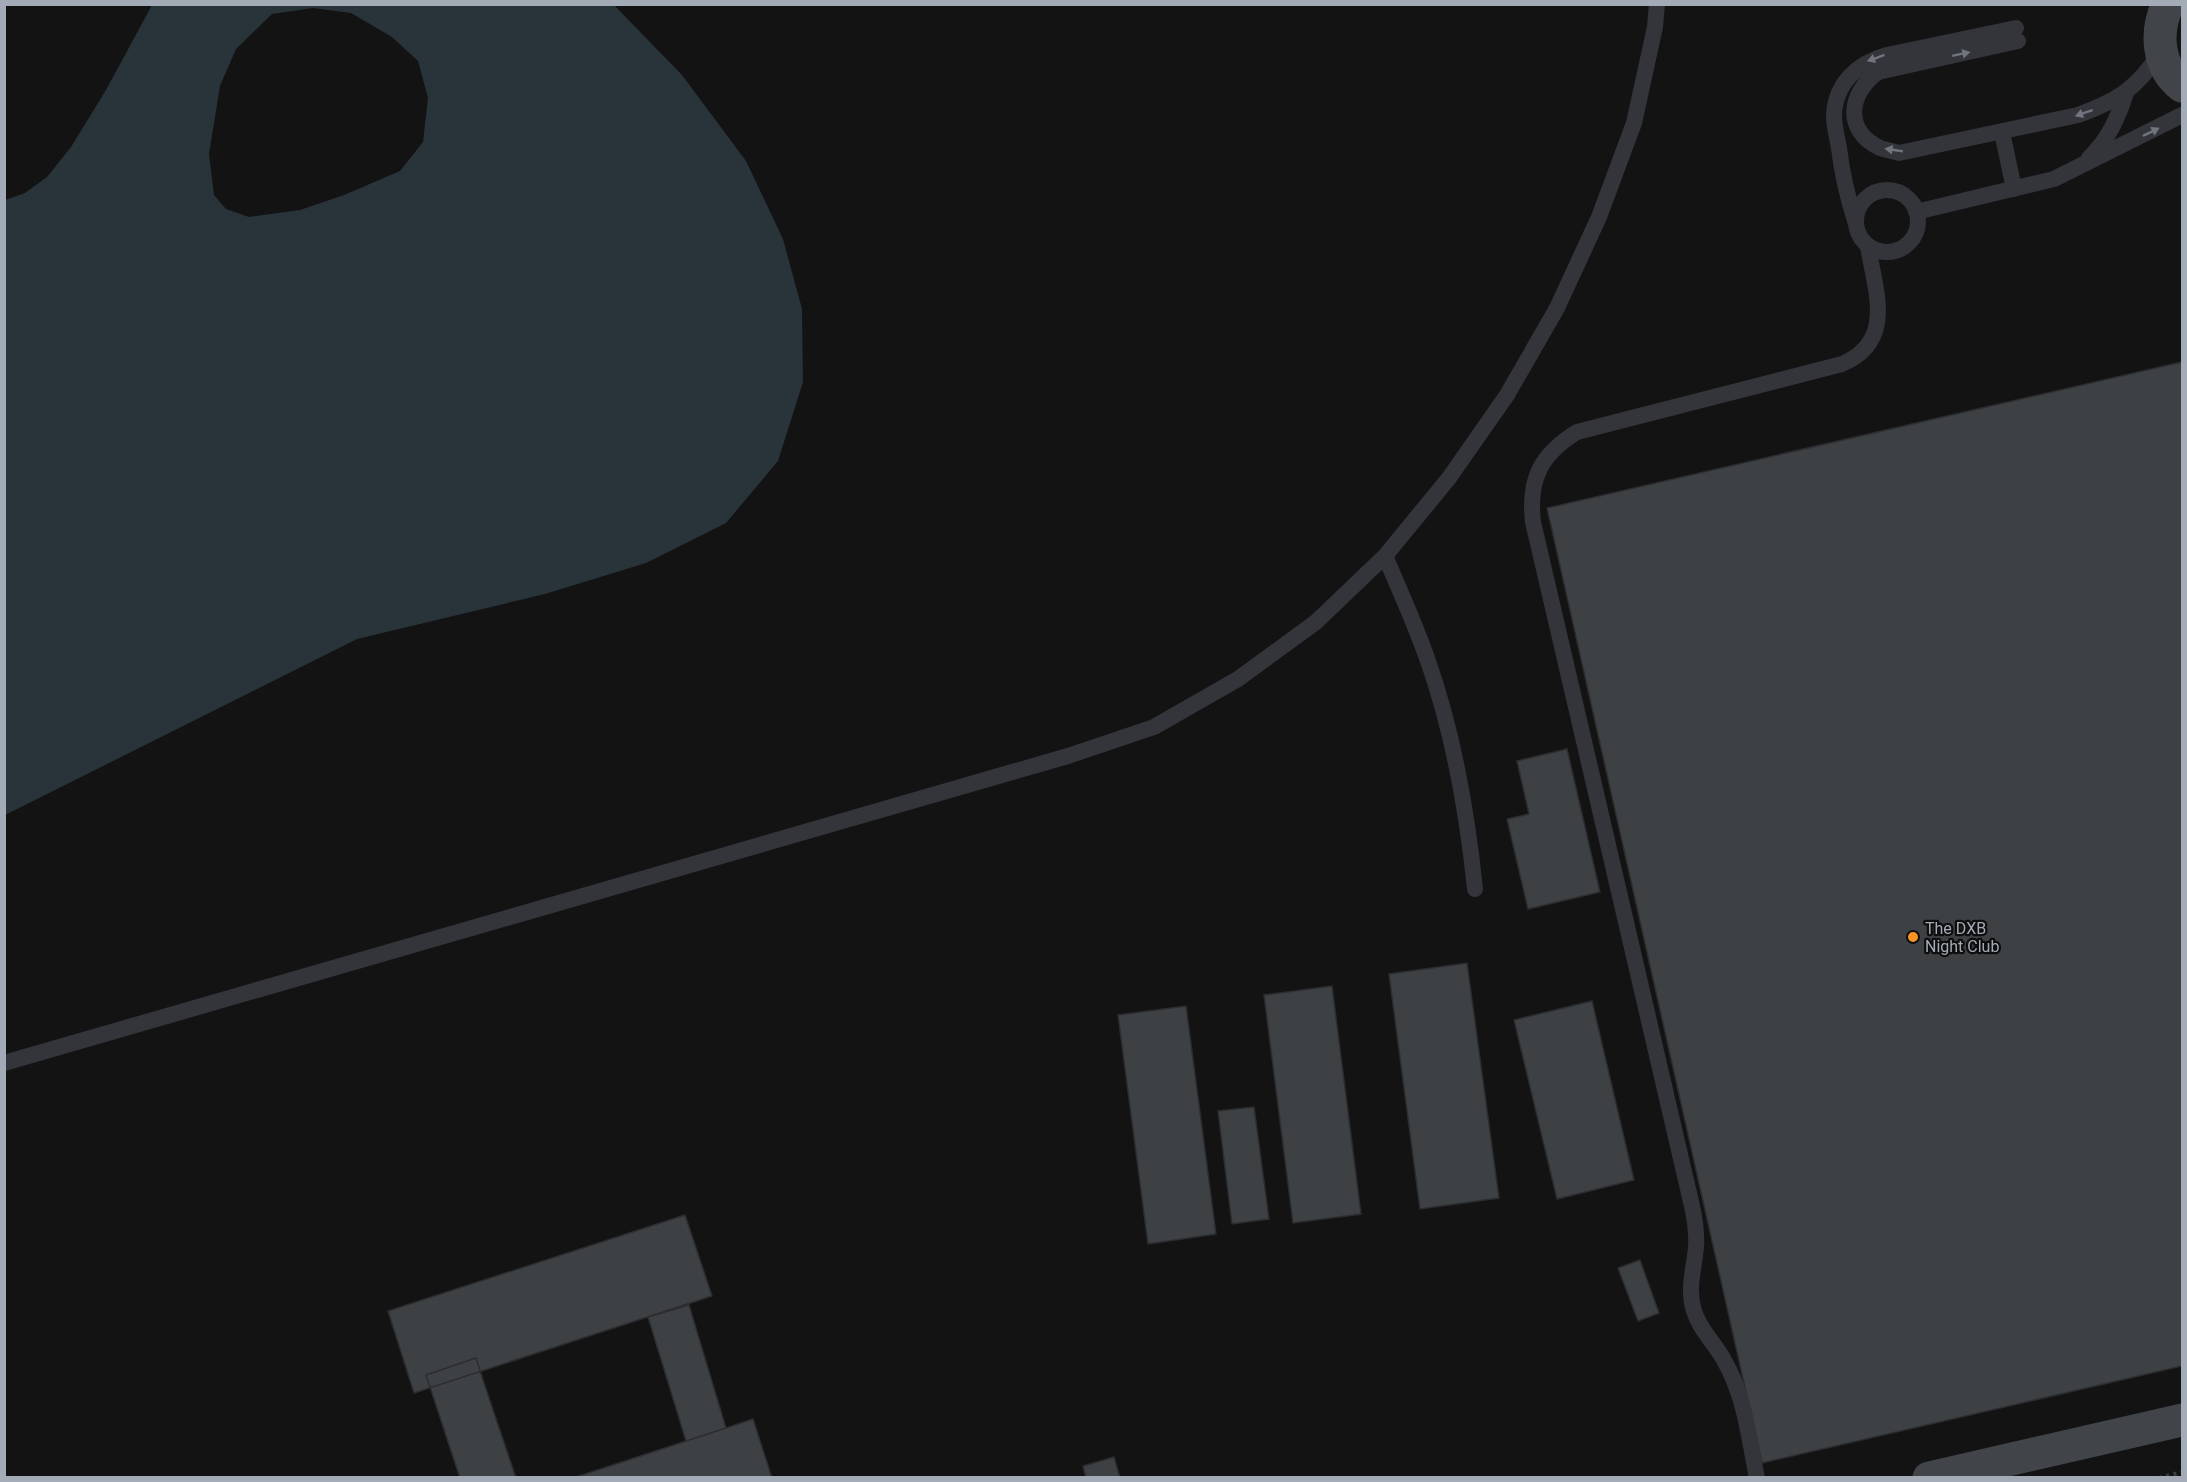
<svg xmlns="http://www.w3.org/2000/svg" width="2187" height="1482" font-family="Roboto,sans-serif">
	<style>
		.water { fill: #283439; fill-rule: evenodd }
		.building { fill: #3e4144; stroke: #2c2d30; stroke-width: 1.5 }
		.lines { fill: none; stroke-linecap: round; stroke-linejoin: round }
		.path { stroke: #393c41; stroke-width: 4; stroke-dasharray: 3 4.5; stroke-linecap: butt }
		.lane { stroke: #33353a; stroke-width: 16 }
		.secondary { stroke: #41454a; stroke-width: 33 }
		.oneway { fill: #71767e }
		.poi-dot { fill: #fa9325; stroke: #0e0e0f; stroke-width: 2 }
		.labels { text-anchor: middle; stroke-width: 4.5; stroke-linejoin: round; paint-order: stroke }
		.poi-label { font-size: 16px; fill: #a3acb6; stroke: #0e0e0f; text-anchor: start }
	</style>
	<rect width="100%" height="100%" fill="#131314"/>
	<path class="water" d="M152 5H614L682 75 746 161 783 239 802 309 803 382 778 461 726 523 646 563 545 594 357 639 5 815V200L25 193 47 177 71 147 106 90ZM313 8 351 13 392 37 418 61 428 98 423 142 400 171 344 195 300 210 249 217 226 209 214 195 209 154 220 86 236 49 272 14Z"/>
	<path class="building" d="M2182 362V1366L1762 1463 1547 508Z
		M1567 749 1600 892 1528 909 1507 819 1529 814 1517 761Z
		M1467 963 1499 1198 1420 1209 1389 974Z
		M1332 986 1361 1214 1293 1223 1264 995Z
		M1592 1001 1634 1180 1557 1199 1514 1020Z
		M1186 1006 1216 1234 1148 1244 1118 1015Z
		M1254 1107 1269 1219 1232 1224 1218 1111Z
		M685 1215 712 1296 414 1393 388 1311Z
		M1640 1260 1659 1313 1638 1321 1618 1268Z
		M689 1305 726 1428 686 1441 648 1317Z
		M476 1358 485 1386 516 1478H460L426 1375Z
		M753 1419 772 1478H573L726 1428Z
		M1114 1457 1120 1478H1086L1083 1466Z"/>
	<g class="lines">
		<path class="path" d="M2159 1478 2182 1472"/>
		<path class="lane" d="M2018 41 1878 72C1849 93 1843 130 1880 148 1886 150 1893 151 1899 153L2078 115C2119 100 2136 89 2161 52
			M2002 132 2014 189
			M2089 158C2108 140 2118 118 2126 93
			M1856 221a31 31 0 1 1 62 0a31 31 0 1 1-62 0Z
			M1916 212 2054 179 2182 115
			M1856 224C1848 199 1842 174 1839 148 1837 137 1834 126 1834 116 1835 83 1858 63 1887 55L2016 28
			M1385 556C1400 591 1416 626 1428 661 1454 735 1467 811 1475 889
			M4 1063 1068 756 1154 727 1238 679 1316 622 1385 556 1449 478 1507 395 1557 308 1599 217 1634 123 1655 27 1657 4
			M1757 1478C1749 1439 1745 1397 1725 1362 1716 1344 1700 1331 1694 1311 1687 1289 1694 1270 1696 1247 1697 1233 1695 1220 1692 1206L1533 522C1528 479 1541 454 1577 432L1842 364C1896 341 1875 291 1868 246"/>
		<path class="secondary" d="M2168 4C2155 31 2157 67 2182 86
			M1929 1478 2182 1420"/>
	</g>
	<defs><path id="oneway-solid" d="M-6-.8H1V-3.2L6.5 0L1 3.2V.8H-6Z" transform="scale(1.5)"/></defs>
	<g class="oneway">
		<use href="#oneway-solid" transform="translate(1961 54) rotate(-12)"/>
		<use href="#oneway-solid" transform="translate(1876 58) rotate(160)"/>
		<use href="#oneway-solid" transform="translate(2084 113) rotate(161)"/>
		<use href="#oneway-solid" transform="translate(2151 132) rotate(-26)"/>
		<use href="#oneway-solid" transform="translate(1894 150) rotate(-171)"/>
	</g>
	<circle class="poi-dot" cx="1913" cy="937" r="6"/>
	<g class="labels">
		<g class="poi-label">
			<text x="1925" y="934">The DXB<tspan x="1925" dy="18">Night Club</tspan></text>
		</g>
	</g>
	<rect width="2187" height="1482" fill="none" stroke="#a3acb6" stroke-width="12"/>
</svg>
